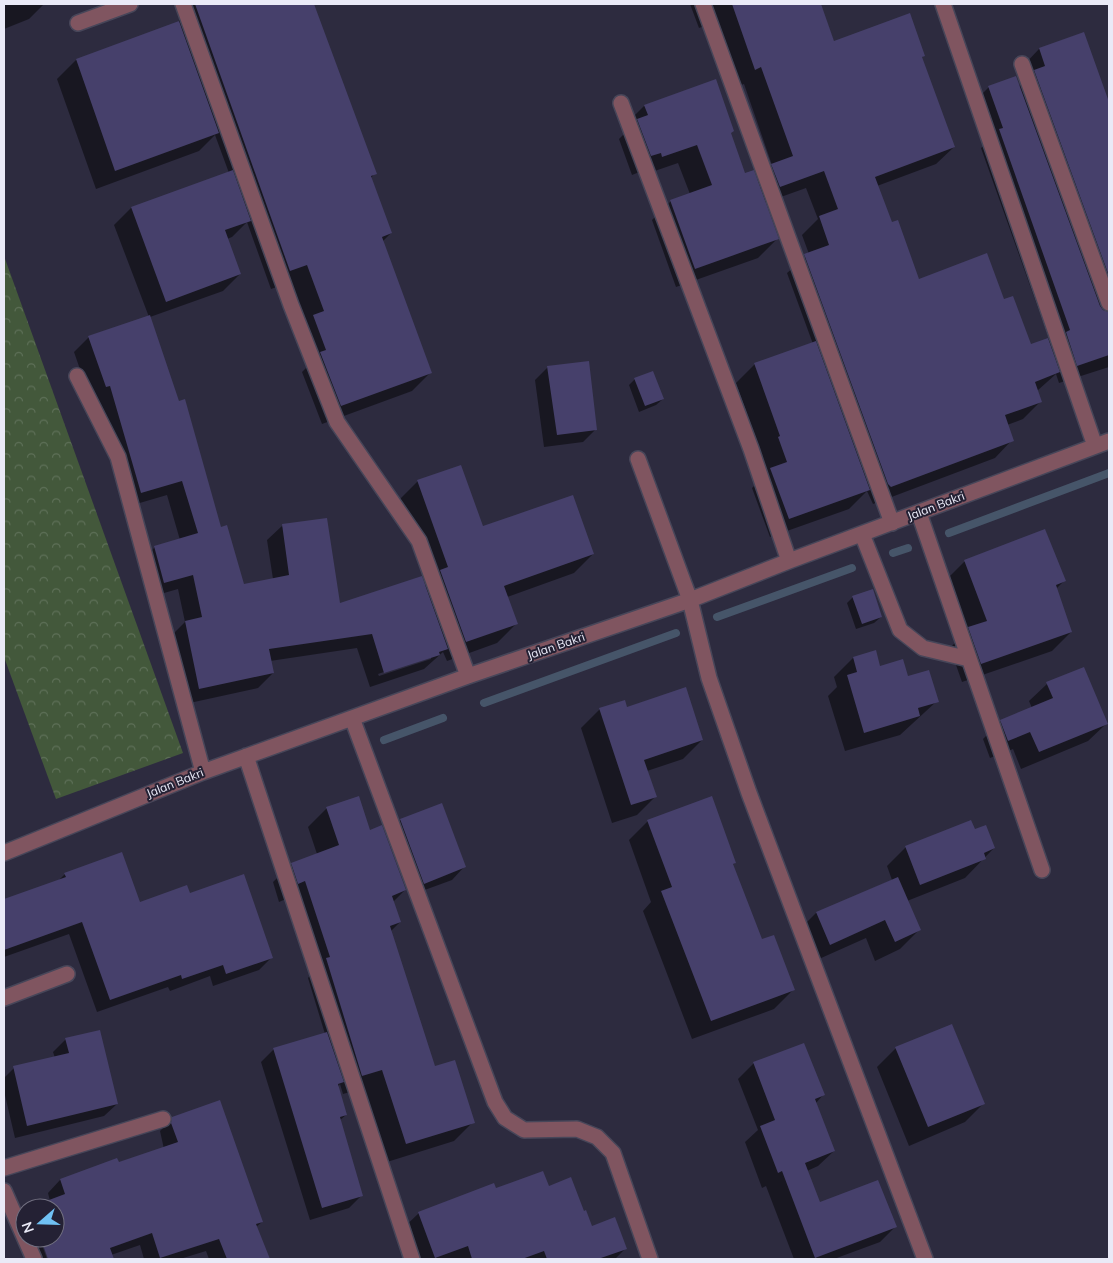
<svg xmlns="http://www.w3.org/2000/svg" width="1113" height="1263" font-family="Mulish,sans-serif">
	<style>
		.forest { fill: url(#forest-crowns) }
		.shadow { fill: #0007; fill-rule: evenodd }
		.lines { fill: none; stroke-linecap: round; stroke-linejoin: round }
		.stream { stroke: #465569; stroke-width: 8 }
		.building { fill: #46406b }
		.minor-casing { stroke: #474659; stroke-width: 18 }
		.minor { stroke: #805560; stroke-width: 15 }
		.labels { text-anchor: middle; stroke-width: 4; stroke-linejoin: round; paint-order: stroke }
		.street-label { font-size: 12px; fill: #eaeaf7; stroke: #242134 }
	</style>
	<defs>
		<pattern id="forest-crowns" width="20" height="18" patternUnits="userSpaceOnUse" patternTransform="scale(1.25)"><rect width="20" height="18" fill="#43583b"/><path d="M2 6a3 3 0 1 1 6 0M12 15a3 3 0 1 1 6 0" fill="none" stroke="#5e7058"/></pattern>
	</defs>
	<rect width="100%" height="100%" fill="#2d2b3f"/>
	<path class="forest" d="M4 256 183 753 56 799 4 657Z"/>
	<path class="shadow" d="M4 4H44L29 19 4 29Z
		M194 4H312L375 173 371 178 391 233 382 242 431 372 412 391 322 424 302 372 307 367 295 335 288 283 271 289 247 222 232 237 227 239 240 274 223 291 150 317 220 528 243 586 273 579 267 540 282 526 339 605 424 587 428 583 399 500 418 481 482 528 593 554 574 573 507 597 516 624 497 643 447 661 443 652 424 669 370 687 357 648 270 661 273 673 258 688 185 704 170 637 185 622 178 589 150 597 140 562 155 547 180 540 167 495 126 507 95 400 91 401 74 352 89 337 149 317 114 225 131 208 229 173 215 135 199 151 96 189 57 79 76 60 176 24ZM431 656V659L379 676 378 674Z
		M690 4H820L834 42 924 55 921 58 954 147 936 164 877 186 891 224 919 280 1003 301 1030 346 1049 339 981 148 985 145 971 105 989 87 1019 86 1026 79 1022 67 1039 49 1083 33 1109 107V367L1059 383 1056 374 1037 391 1041 401 1023 419 1007 425 1012 440 995 458 873 504 867 491 849 509 770 537 752 488 766 474 760 457 762 455 736 383 755 364 813 344 787 273 809 254 802 235 818 219 806 188 764 203 777 239 758 258 676 287 652 220 671 201 690 194 678 163 643 175 642 171 632 175 619 139 627 131 625 125 644 106 730 134 745 175 756 181 772 165 744 84 738 86 715 22 699 28Z
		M548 367 596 429 583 442 544 447 535 380Z
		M635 379 663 399 656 405 639 412 629 385Z
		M1045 530 1064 581 1056 589 1071 632 1052 651 962 682 950 648 965 632 945 581 964 562Z
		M853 597 881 617 874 623 856 629 847 603Z
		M853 658 907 677 937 701 900 735 845 751 828 696 837 687 834 677Z
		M1047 684 1106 724 1088 741 1021 769 1013 749 990 758 983 739 1001 721 1032 708 1029 701Z
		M626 708 702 740 683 759 647 771 656 796 637 815 612 823 581 728 600 709Z
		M441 805 464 867 452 880 411 895 388 833 400 820Z
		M327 808 369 831 405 890 393 902 400 922 391 931 434 1068 473 1122 454 1141 387 1162 364 1088 343 1094 340 1084 338 1087 346 1115 339 1121 361 1196 349 1208 310 1220 261 1062 274 1049 325 1034 308 978 311 974 286 899 279 902 273 882 292 864 317 854 308 827Z
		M648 821 735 863 732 865 761 941 793 990 774 1009 692 1039 643 911 651 902 629 840Z
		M974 830 994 848 965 878 907 901 919 930 900 949 875 961 866 938 810 963 797 932 816 913 892 880 887 866 906 847Z
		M65 874 139 904 189 895 272 957 259 970 213 986 210 976 170 991 168 987 97 1012 69 934 4 957V901L58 881Z
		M952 1025 984 1103 965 1122 909 1146 877 1067 896 1048Z
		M66 1039 117 1104 104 1116 15 1138 4 1091V1078L14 1068 55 1058 53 1052Z
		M754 1063 823 1095 816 1103 834 1151 818 1166 807 1171 819 1204 895 1227 880 1242 834 1259H794L766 1186 762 1188 745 1142 758 1130 738 1079Z
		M173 1118 262 1222 256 1227 268 1259H209L206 1251 180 1259H144L140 1245 111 1255 112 1259H50L44 1245H42L47 1259H31L29 1253 42 1240 55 1238V1208H43L50 1201 48 1193 60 1180 117 1159 118 1163 164 1149 160 1131Z
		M548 1187 583 1213 591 1228 625 1249 615 1259H411L400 1231 419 1213 495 1189Z"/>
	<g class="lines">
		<path class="stream" d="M949 533 1109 473
			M893 553 908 548
			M717 617 852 568
			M484 703 676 633
			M384 740 443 718"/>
	</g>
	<path class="building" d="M195 4H314L377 174 371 176 392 233 382 237 432 373 341 406 320 352 326 350 313 315 324 311 307 265 290 271Z
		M732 4H821L834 41 910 13 925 56 922 57 955 147 875 177 892 222 898 220 919 279 987 253 1004 299 1013 296 1031 344 1048 338 1060 372 1035 382 1042 402 1005 415 1014 441 891 487 888 484 804 254 829 245 819 216 838 209 824 171 780 187 771 164 793 156 761 67 755 70Z
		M179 21 219 133 115 171 76 59Z
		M1084 32 1109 102V276L1034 70 1045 66 1039 48Z
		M1016 76 1100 306 1103 310 1109 312V355L1077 366 1066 332 1070 330 999 129 1003 128 988 86Z
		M716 79 734 131 731 133 745 173 754 170 779 239 695 269 670 200 712 185 697 145 662 157 661 153 651 156 637 119 648 115 644 105Z
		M233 170 251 221 225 230 241 274 166 302 131 207Z
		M150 315 179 401 185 399 221 527 227 525 244 584 289 575 282 524 327 518 340 603 422 576 448 649 439 652 440 655 384 673 372 634 269 649 274 673 199 689 185 621 202 617 193 575 164 583 154 546 198 533 182 481 141 493 110 386 106 387 88 336Z
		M816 341 870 490 789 519 770 468 787 462 778 437 780 436 754 363Z
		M589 361 597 430 557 435 547 366Z
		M653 371 664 399 645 406 634 378Z
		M461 465 483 526 573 495 594 554 504 586 518 624 466 642 440 570 448 567 417 480Z
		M1045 529 1066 581 1056 585 1072 632 981 664 968 627 987 621 964 560Z
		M873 589 882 617 862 624 852 596Z
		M876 650 880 666 903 659 908 676 929 670 939 702 918 708 920 716 864 733 847 675 857 672 853 657Z
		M1084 667 1108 724 1039 752 1030 732 1008 741 1000 720 1053 698 1046 682Z
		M686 687 703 740 644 760 657 797 631 805 599 708 625 700 627 707Z
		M359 796 370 830 382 825 406 890 392 896 401 922 390 926 435 1066 455 1060 475 1123 406 1144 382 1070 362 1076 326 958 330 957 305 881 298 884 291 863 339 845 326 807Z
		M712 796 736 863 733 864 762 939 774 935 795 990 711 1021 661 891 672 887 647 820Z
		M442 803 466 867 424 884 400 819Z
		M971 820 975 829 986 825 995 848 984 853 986 859 920 885 905 846Z
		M122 852 140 902 187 885 190 893 244 874 273 958 226 974 223 965 182 979 181 975 110 1000 82 922 4 950V899L66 877 64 873Z
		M898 877 921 930 895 942 885 920 830 945 816 912Z
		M952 1024 985 1104 928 1127 895 1047Z
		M100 1030 118 1104 27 1126 13 1066 69 1053 65 1038Z
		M327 1032 344 1082 338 1084 347 1115 340 1117 363 1196 322 1208 273 1048Z
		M804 1043 825 1095 815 1099 835 1151 805 1163 820 1202 878 1180 897 1227 815 1258 782 1171 778 1173 760 1126 775 1120 753 1062Z
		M220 1100 263 1222 256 1224 270 1259H227L219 1239 160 1258 152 1233 110 1248 114 1259H48L41 1239 55 1238V1234L61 1232 55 1216V1208H52L49 1200 65 1194 60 1179 117 1158 119 1162 178 1142 171 1123 172 1117Z
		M543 1171 549 1186 571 1177 584 1211 586 1210 592 1226 615 1217 627 1249 598 1259H547L544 1251 522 1259H472L468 1246 435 1258 418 1212 494 1183 496 1188Z"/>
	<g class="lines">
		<defs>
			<path id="minor" d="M183 4 291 305 337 422 419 541 468 676
				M703 4 892 523
				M943 4 1095 446
				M78 23 130 4
				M1022 64 1109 303
				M621 103 751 449 789 561
				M77 376 118 457 203 772
				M638 459 690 600 709 678 749 793 925 1259
				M919 513 1042 870
				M862 534 900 630 923 648 969 659
				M352 718 495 1102 505 1118 524 1130 577 1129 597 1137 613 1153 650 1259
				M246 756 412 1259
				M4 853 203 772 468 676 690 600 789 561 1109 441
				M4 998 67 974
				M4 1168 163 1119
				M4 1191 34 1259"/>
		</defs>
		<use href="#minor" class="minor-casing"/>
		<use href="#minor" class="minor"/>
	</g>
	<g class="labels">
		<g class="street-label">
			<text transform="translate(936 506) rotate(-21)" y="4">Jalan Bakri</text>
			<text transform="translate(556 646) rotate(-19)" y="4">Jalan Bakri</text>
			<text transform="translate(175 783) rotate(-22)" y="4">Jalan Bakri</text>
		</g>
	</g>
	<rect width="1113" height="1263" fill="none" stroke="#eaeaf7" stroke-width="10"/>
	<g transform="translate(40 1223) rotate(250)"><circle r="24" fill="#242134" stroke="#737182"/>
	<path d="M0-4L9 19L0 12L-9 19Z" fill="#70c1f4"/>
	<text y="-8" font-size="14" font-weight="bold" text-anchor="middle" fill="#eaeaf7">N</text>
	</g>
</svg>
